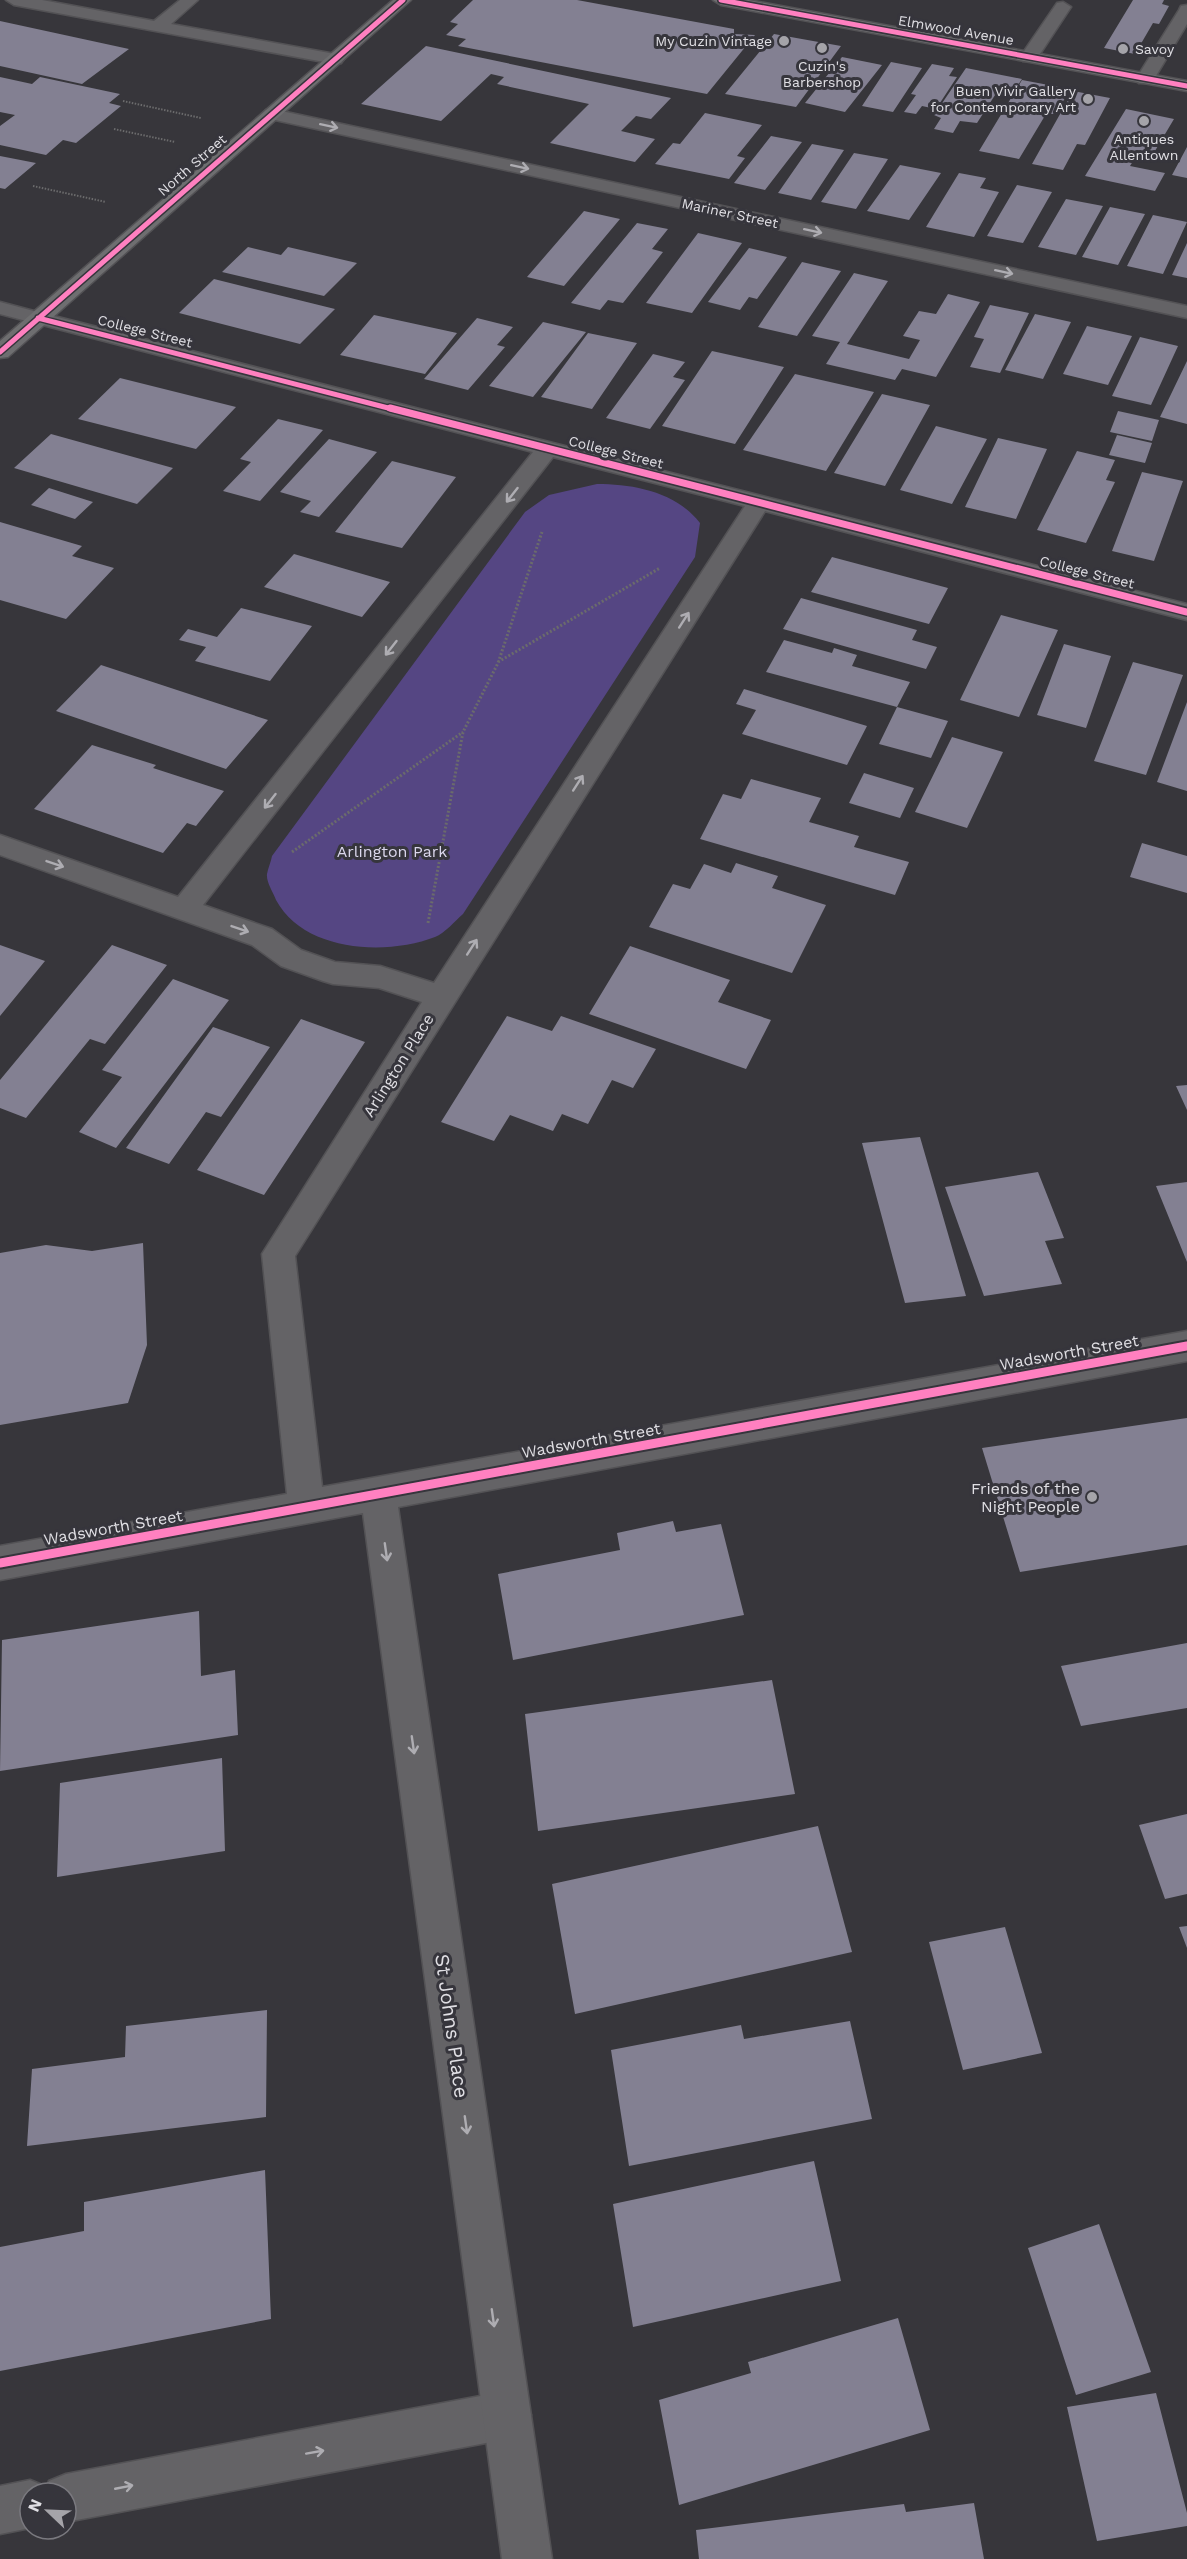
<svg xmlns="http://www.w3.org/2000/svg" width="1187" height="2559" font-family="'Work Sans',sans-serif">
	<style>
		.green { fill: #554683 }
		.building { fill: #838092 }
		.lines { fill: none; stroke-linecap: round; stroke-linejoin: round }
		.lane-casing { stroke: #535255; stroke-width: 3 }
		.street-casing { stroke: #535255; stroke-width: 3 }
		.secondary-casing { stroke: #535255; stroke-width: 3 }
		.path-far1 { stroke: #6b6b6c; stroke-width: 2; stroke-dasharray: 1.5 1.5; stroke-linecap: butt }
		.path { stroke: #6b6b6c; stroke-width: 3; stroke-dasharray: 2 2; stroke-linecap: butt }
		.lane { fill: #646366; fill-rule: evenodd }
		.street { fill: #646366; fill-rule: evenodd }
		.secondary { fill: #6e6e70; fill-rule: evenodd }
		.cycleway-far2-casing { stroke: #36353c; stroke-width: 8 }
		.cycleway-far1-casing { stroke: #36353c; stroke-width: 10 }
		.cycleway-casing { stroke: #36353c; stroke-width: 13 }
		.cycleway-far2 { stroke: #ff80c0; stroke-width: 5 }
		.cycleway-far1 { stroke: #ff80c0; stroke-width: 7 }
		.cycleway { stroke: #ff80c0; stroke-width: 9 }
		.oneway { stroke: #aeadb2 }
		.poi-dot { fill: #a5a4a9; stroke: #36353c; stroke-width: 2 }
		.labels { text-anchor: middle; stroke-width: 6; stroke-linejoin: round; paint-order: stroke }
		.far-street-label { font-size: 14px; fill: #e0dfe4; stroke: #36353c }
		.far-poi-label { font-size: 14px; fill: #e0dfe4; stroke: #36353c; text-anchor: end }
		.park-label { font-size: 16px; fill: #dbd7ed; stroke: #36353c }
		.street-label { font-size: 16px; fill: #e0dfe4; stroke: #36353c }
		.poi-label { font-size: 16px; fill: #e0dfe4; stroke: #36353c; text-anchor: end }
		.near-street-label { font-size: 20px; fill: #e0dfe4; stroke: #36353c }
	</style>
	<rect width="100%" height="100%" fill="#37363b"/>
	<path class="green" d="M597 484C634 484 676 492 700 523L695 557 463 914C455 921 445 933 435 937 386 956 304 952 276 900 273 892 266 882 267 874 268 868 271 862 272 856L525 512 549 495Z"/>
	<path class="building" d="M473 0H577L734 29V34L755 35 707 94 458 46 466 39 446 35 458 24 450 22Z
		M1133 0H1164L1162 4 1169 6 1159 24 1153 23 1135 54 1104 48Z
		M0 21 129 49 82 84 0 66Z
		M774 34 841 46 796 107 725 94Z
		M426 46 671 98 651 119 636 116 621 131 655 139 635 162 550 143 589 104 497 84 504 77 491 74 441 121 361 104Z
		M842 57 882 65 845 112 805 103Z
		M891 62 922 68 893 112 862 106Z
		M932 64 954 68 949 76 957 77 936 109 922 106 916 114 904 112 916 95 911 94Z
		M966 68 1022 79 1012 94 997 92 977 123 960 121 953 133 934 129 941 118 934 115Z
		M0 77 32 84 40 77 120 94 109 103 121 106 76 143 63 140 46 155 0 145V126L15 115 0 112Z
		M1022 80 1070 89 1056 114H1046L1019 159 979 151Z
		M1073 91 1110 98 1085 145 1077 144 1063 170 1032 164Z
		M1126 109 1174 119 1149 161 1135 158 1130 166 1165 173 1155 191 1085 176Z
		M705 113 762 125 737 156 745 158 729 179 655 164 673 143 680 144Z
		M771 136 802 142 765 190 734 183Z
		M812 144 844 150 811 200 778 193Z
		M1187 147V178L1172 175Z
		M854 153 888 159 856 209 821 202Z
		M0 156 36 163 5 189 0 188Z
		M900 165 941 173 909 220 867 211Z
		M959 173 986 178 980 188 999 192 974 237 926 227Z
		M1017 185 1052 192 1023 243 987 236Z
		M1066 199 1103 206 1076 255 1038 247Z
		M1110 207 1145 214 1118 265 1082 257Z
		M584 211 620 219 564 286 527 277Z
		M1153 215 1187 222 1163 274 1127 266Z
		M637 223 668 229 652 249 663 252 623 303 608 300 600 310 571 303Z
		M698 233 742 243 692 313 646 303Z
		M1187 243V278L1172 275Z
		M248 247 281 255 288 247 357 263 324 296 222 272Z
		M749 248 787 257 757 299 749 297 740 310 708 302Z
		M802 262 841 271 797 336 758 327Z
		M854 273 888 281 847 344 909 359 920 340 903 336 919 311 936 314 948 294 980 302 936 377 902 369 895 380 826 364 840 342 812 336Z
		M214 279 335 309 300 344 179 313Z
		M990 305 1029 313 1000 373 970 367 984 339 974 337Z
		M1035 314 1071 322 1043 379 1005 370Z
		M374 315 457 333 425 374 340 355Z
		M477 318 513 327 497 345 505 347 468 390 424 379Z
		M543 322 586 332 533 397 489 386Z
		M1087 326 1132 336 1108 385 1063 374Z
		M588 333 637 343 592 409 541 397Z
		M1140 337 1178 346 1151 405 1112 396Z
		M712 351 784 367 735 444 662 426Z
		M653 354 685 362 673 377 685 380 650 429 606 418Z
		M1187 361V424L1160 417Z
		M795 374 874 392 826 471 743 450Z
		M120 378 236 407 196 449 78 419Z
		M882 394 930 405 885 486 834 473Z
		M1118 411 1159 420 1152 441 1110 432Z
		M278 419 323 430 260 501 223 491 251 462 240 459Z
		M936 426 987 439 952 504 900 490Z
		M51 434 173 468 137 504 14 468Z
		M1117 435 1152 443 1145 463 1109 455Z
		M998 438 1047 449 1016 519 965 507Z
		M329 439 377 452 319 517 300 512 311 501 280 492Z
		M1077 451 1115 460 1106 480 1115 482 1086 543 1037 530Z
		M392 461 456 477 402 548 335 532Z
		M1142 472 1183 481 1154 561 1112 551Z
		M49 488 93 502 75 519 31 505Z
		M0 522 82 546 72 556 114 568 66 619 0 600Z
		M294 554 390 582 362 617 264 587Z
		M832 557 948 588 929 624 811 592Z
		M801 598 917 630 912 640 937 647 926 669 783 629Z
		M241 608 312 626 270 681 195 661 206 647 179 640 188 629 217 637Z
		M1001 615 1058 630 1019 717 960 700Z
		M784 640 832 653 834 648 857 655 852 666 910 682 897 707 766 672Z
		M1064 644 1111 656 1086 728 1037 715Z
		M1133 662 1183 675 1146 775 1094 761Z
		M101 665 268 720 226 769 56 711Z
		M744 689 867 726 847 765 742 734 756 710 736 704Z
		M1187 702V791L1157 782Z
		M897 707 948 721 931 758 879 744Z
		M952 737 1003 752 967 828 915 812Z
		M92 745 156 765 153 768 224 791 196 826 187 823 163 853 34 809Z
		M864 773 914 788 900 818 849 803Z
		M751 779 821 798 809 822 859 836 854 847 909 862 895 895 700 839 723 794 741 799Z
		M1142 843 1187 856V893L1130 877Z
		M736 863 778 876 772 888 826 905 792 973 649 927 673 884 690 889 704 864 731 873Z
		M0 945 45 961 0 1016Z
		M112 945 167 965 105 1044 90 1039 26 1118 0 1108V1080Z
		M630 946 730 980 718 1002 771 1020 746 1069 589 1014Z
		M173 979 229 1000 116 1148 79 1132 122 1077 102 1070Z
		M507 1016 552 1031 561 1016 656 1049 633 1088 612 1080 588 1124 562 1114 553 1131 510 1115 494 1141 441 1122Z
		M301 1019 365 1042 264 1195 197 1170Z
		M213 1027 270 1047 221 1117 206 1112 169 1164 126 1148Z
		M1187 1085V1110L1176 1086Z
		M920 1137 966 1296 905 1303 862 1143Z
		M1038 1172 1064 1238 1045 1241 1062 1284 984 1296 945 1187Z
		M1187 1182V1262L1156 1186Z
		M143 1243 147 1345 128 1403 0 1425V1253L46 1245 92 1251Z
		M1187 1418V1545L1020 1572 982 1448Z
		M673 1521 676 1532 721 1524 744 1615 513 1660 498 1574 620 1550 617 1533Z
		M199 1611 201 1676 235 1670 238 1735 0 1771 2 1640Z
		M1187 1643V1708L1081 1726 1061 1666Z
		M772 1680 795 1794 538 1831 525 1714Z
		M222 1758 225 1851 57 1877 60 1783Z
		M1187 1814V1894L1165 1899 1139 1825Z
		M818 1826 852 1952 575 2014 552 1884Z
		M1187 1926V1948L1179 1927Z
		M1005 1927 1042 2053 963 2070 929 1942Z
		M267 2010 266 2117 27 2146 32 2069 125 2057 126 2026Z
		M850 2021 872 2119 629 2166 611 2050 741 2025 744 2039Z
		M814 2161 841 2281 633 2327 613 2204Z
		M265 2170 271 2319 0 2371V2247L84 2231V2202Z
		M1099 2224 1151 2372 1076 2395 1028 2248Z
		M898 2318 930 2430 679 2505 659 2400 751 2373 748 2362Z
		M1156 2393 1187 2513V2526L1097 2541 1067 2407Z
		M974 2503 984 2559H699L696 2530 904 2504 906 2512Z"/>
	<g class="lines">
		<defs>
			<path id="lane" d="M6 0H42L154 21 180 0H198L171 24 335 54 341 55 344 59 341 63 335 64 14 5Z
				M1063 2 1071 7 1038 57 1035 61H1023L1020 57 1057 3Z
				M1187 5V24L1154 79 1151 83H1139L1136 79 1179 10 1181 6Z
				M0 302 45 314 48 318 45 322 38 324 0 314Z
				M507 2391 524 2398 531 2415 524 2432 507 2439 66 2522V2493H30V2528L0 2534V2486L30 2480 47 2487 49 2481 66 2474Z"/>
			<path id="street" d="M272 109 1187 306V318L266 118 263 114 266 110Z
				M38 312 1187 604V620L765 511 295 1256 322 1487 1187 1331V1361L398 1507 552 2559H502L363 1513 0 1580V1546L287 1494 262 1254 422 1002 379 988 333 984 323 981 281 966 252 945 0 855V835L178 897 533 452 31 322 28 318 31 314ZM553 457 745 506 434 983 380 966 335 962 301 950 272 929 203 905Z"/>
			<path id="secondary" d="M393 0H411L8 357 0 358V341Z
				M713 0H748L1187 81V91L721 5Z"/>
		</defs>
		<use href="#lane" class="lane-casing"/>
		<use href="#street" class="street-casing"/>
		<use href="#secondary" class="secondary-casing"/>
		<path class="path-far1" d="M123 101 201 118
			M114 129 175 142
			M33 186 106 202"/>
		<path class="path" d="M498 662 660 568
			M292 852 463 732
			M428 923 463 732 498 663 542 532"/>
		<use href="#lane" class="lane"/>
		<use href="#street" class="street"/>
		<use href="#secondary" class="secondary"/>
		<defs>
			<path id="cycleway-far2" d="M721 0 1187 86
				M38 318 396 410
				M0 352 403 0"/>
			<path id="cycleway-far1" d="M390 408 1187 612"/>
			<path id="cycleway" d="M0 1563 1187 1346"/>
		</defs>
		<use href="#cycleway-far2" class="cycleway-far2-casing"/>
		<use href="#cycleway-far1" class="cycleway-far1-casing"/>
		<use href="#cycleway" class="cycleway-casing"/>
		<use href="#cycleway-far2" class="cycleway-far2"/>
		<use href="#cycleway-far1" class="cycleway-far1"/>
		<use href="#cycleway" class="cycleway"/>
	</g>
	<defs><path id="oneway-shaft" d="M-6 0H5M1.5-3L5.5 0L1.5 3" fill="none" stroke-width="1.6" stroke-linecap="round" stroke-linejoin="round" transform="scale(1.5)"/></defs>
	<g class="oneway">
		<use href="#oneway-shaft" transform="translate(329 126) rotate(12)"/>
		<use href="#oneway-shaft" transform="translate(520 167) rotate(12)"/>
		<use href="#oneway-shaft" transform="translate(813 231) rotate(12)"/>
		<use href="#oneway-shaft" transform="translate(1004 272) rotate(12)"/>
		<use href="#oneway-shaft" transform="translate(512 495) rotate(128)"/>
		<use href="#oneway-shaft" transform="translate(684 620) rotate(-57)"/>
		<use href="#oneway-shaft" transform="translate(391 648) rotate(128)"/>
		<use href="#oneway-shaft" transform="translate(578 783) rotate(-57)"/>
		<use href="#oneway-shaft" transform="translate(270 801) rotate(128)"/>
		<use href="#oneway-shaft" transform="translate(55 864) rotate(19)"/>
		<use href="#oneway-shaft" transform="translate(240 929) rotate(19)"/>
		<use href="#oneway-shaft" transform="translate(472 947) rotate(-57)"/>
		<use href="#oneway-shaft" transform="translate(386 1552) rotate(82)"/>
		<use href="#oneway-shaft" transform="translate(413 1745) rotate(82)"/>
		<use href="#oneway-shaft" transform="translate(466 2125) rotate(82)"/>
		<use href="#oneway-shaft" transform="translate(493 2318) rotate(82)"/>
		<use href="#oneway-shaft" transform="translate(315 2452) rotate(-10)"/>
		<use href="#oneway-shaft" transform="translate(124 2487) rotate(-11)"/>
	</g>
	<g class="poi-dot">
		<circle cx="784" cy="41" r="6"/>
		<circle cx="822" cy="48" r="6"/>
		<circle cx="1123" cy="49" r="6"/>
		<circle cx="1088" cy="99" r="6"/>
		<circle cx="1144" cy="121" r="6"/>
		<circle cx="1092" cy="1497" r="6"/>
	</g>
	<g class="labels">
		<g class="far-street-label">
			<text transform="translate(956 30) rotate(10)" y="5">Elmwood Avenue</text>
			<text transform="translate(192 165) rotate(-41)" y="5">North Street</text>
			<text transform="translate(730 213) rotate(12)" y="5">Mariner Street</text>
			<text transform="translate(145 331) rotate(14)" y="5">College Street</text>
			<text transform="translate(616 452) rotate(14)" y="5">College Street</text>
			<text transform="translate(1087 572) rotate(14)" y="5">College Street</text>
		</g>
		<g class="far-poi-label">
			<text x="772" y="46">My Cuzin Vintage</text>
			<text x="1135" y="54" text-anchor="start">Savoy</text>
			<text x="822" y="71" text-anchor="middle">Cuzin's<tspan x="822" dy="16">Barbershop</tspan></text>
			<text x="1076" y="96">Buen Vivir Gallery<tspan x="1076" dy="16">for Contemporary Art</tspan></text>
			<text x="1144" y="144" text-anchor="middle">Antiques<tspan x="1144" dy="16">Allentown</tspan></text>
		</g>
		<g class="park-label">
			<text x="392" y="857">Arlington Park</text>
		</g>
		<g class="street-label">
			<text transform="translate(398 1065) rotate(-58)" y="6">Arlington Place</text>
			<text transform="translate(1069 1352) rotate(-10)" y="6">Wadsworth Street</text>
			<text transform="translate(591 1440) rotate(-10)" y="6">Wadsworth Street</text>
			<text transform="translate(113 1527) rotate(-10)" y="6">Wadsworth Street</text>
		</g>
		<g class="poi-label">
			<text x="1080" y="1494">Friends of the<tspan x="1080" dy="18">Night People</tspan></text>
		</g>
		<g class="near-street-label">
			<text transform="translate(452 2026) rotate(82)" y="7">St Johns Place</text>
		</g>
	</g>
	<g transform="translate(48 2511) rotate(293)"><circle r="28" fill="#36353c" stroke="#7a797f" stroke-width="1.5"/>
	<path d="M0-4.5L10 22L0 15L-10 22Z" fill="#a5a4a9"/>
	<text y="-9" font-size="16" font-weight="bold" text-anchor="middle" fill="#e0dfe4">N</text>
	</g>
</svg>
